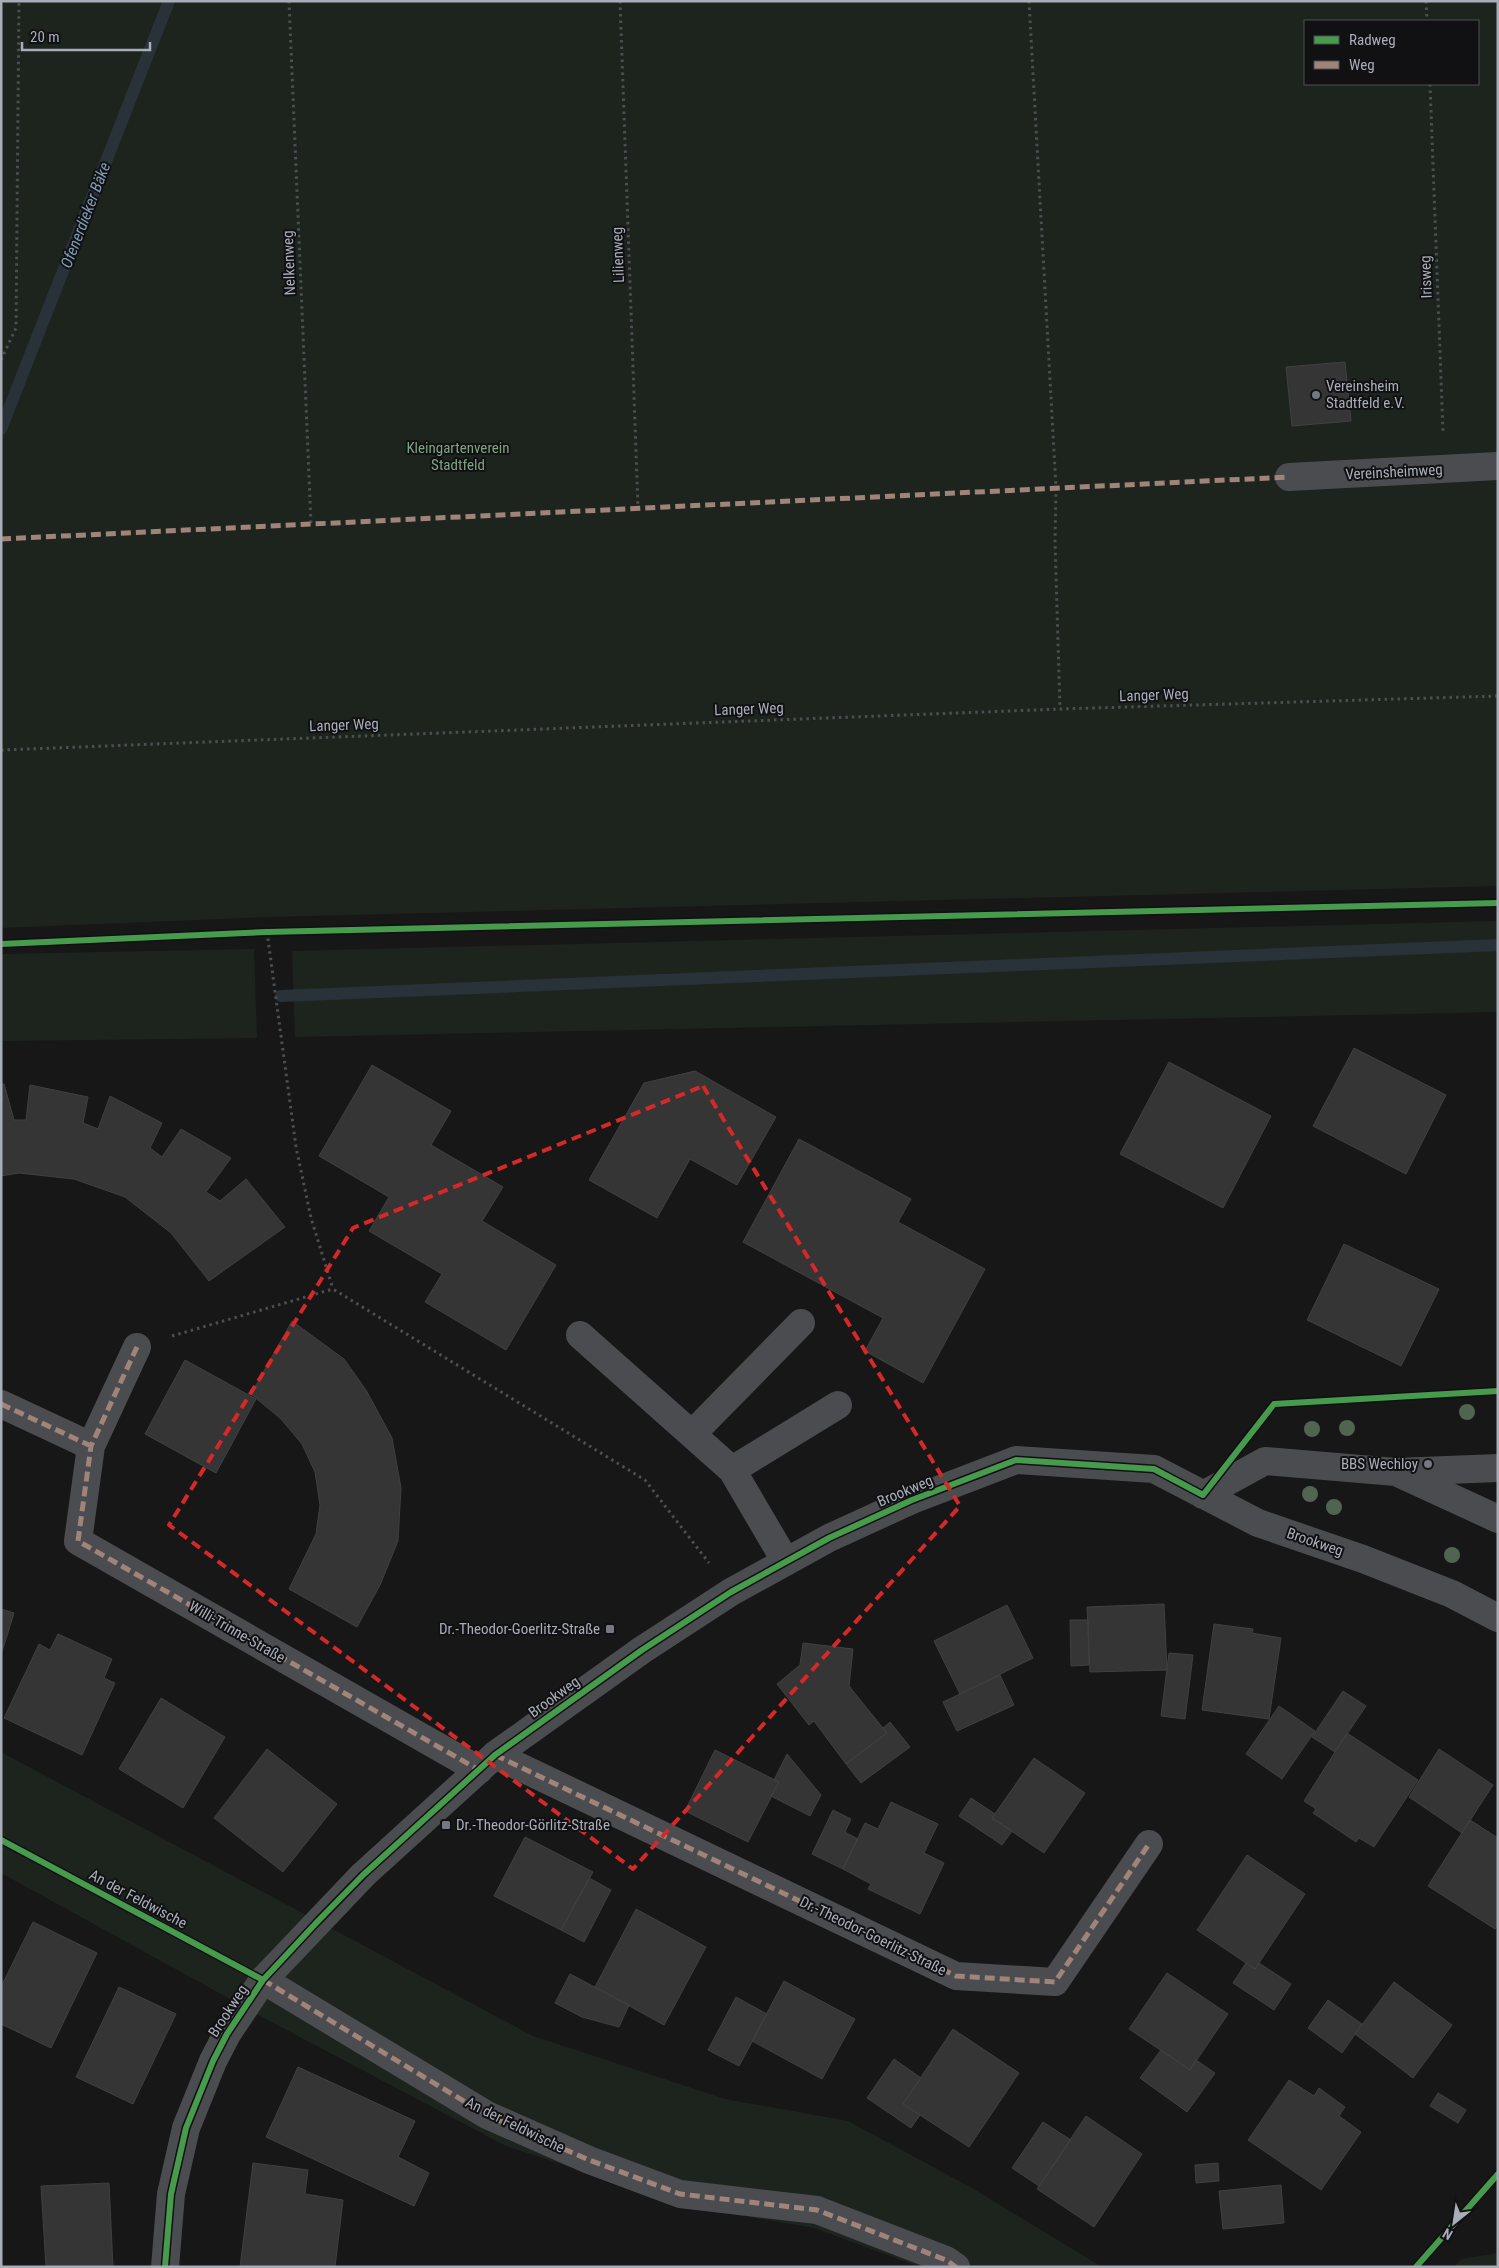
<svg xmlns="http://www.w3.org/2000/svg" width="1499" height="2268" font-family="'Roboto Condensed',sans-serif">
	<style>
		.green { fill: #1d241e; fill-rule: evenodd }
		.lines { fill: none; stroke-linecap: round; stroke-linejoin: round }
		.stream { stroke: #2a3239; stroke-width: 12 }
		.building { fill: #353536; stroke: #3f4043 }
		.path { stroke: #4d4e52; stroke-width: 3; stroke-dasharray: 2.5 4; stroke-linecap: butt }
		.minor { stroke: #4b4c50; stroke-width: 28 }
		.quiet { stroke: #a18479; stroke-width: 5; stroke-dasharray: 10 5; stroke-linecap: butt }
		.cycleway-casing { stroke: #111113; stroke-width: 9 }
		.cycleway { stroke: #469c4c; stroke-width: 6 }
		.tree { fill: #506451 }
		.marked { fill: none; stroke: #d62828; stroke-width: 4; stroke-dasharray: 10 6; stroke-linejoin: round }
		.poi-dot { fill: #757880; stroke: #111113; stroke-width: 2 }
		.labels { text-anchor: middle; stroke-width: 4; stroke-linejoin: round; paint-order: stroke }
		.street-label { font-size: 15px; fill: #a8adb8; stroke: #111113 }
		.poi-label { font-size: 15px; fill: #a8adb8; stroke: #111113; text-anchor: start }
		.park-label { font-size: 15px; fill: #7fa381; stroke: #111113 }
		.water-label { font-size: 16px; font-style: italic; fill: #7f9bb3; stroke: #111113 }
	</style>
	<rect width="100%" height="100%" fill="#171717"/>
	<path class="green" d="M1 1H1498V886L267 917 1 928ZM1305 21H1478V84H1305Z
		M1498 921V1012L295 1037 292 951Z
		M254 949 257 1038 1 1041V954Z
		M1 1752 533 2036 725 2099 848 2121 972 2188 1102 2267H920L814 2228 697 2208 506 2146 279 2026 1 1873Z
		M1498 2253V2267H1453L1462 2259Z"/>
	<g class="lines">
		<path class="stream" d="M1 429 169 1
			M281 996 1498 945"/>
	</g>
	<path class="building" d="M1345 362 1351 421 1292 426 1286 367Z
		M1354 1048 1446 1095 1406 1174 1313 1126Z
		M1169 1062 1271 1116 1223 1208 1120 1154Z
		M372 1065 451 1111 431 1145 503 1187 482 1221 556 1265 506 1350 425 1302 442 1274 369 1231 389 1197 319 1156Z
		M695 1071 776 1117 737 1185 690 1159 657 1218 589 1180 644 1083Z
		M1 1084H4L14 1120H26L30 1085 88 1097 83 1123 98 1129 110 1096 162 1123 150 1148 162 1157 181 1129 231 1158 206 1192 220 1201 246 1179 285 1227 209 1281 171 1233 125 1197 74 1179 19 1173 1 1176Z
		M799 1139 911 1199 898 1222 985 1269 923 1383 865 1351 883 1318 743 1242Z
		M1344 1244 1439 1289 1401 1366 1307 1320Z
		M292 1321 344 1359 366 1390 392 1438 401 1488 398 1541 380 1585 357 1627 289 1589 316 1534 320 1505 315 1472 302 1444 281 1419 251 1394Z
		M185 1360 256 1399 216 1473 145 1434Z
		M1164 1604 1167 1670 1090 1672 1087 1607Z
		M1007 1605 1033 1658 960 1694 934 1641Z
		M1 1609 14 1613 1 1655Z
		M1070 1620H1088L1089 1665 1071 1666Z
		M1214 1624 1253 1629 1252 1633 1281 1638 1269 1719 1202 1710Z
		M58 1634 112 1659 104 1678 115 1683 82 1755 4 1718 39 1644 50 1650Z
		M803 1643 853 1649 849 1686 887 1733 846 1764 814 1721 809 1725 777 1684 800 1665Z
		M1169 1653 1193 1655 1185 1719 1161 1716Z
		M1000 1675 1014 1705 957 1731 943 1702Z
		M1343 1691 1366 1706 1335 1752 1312 1737Z
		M161 1698 225 1737 183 1808 119 1769Z
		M1279 1706 1315 1731 1282 1779 1246 1754Z
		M890 1722 910 1747 861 1783 846 1764 887 1733 883 1728Z
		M1347 1733 1418 1780 1374 1847 1359 1838 1356 1842 1313 1813 1316 1809 1304 1801Z
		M267 1749 337 1804 283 1872 214 1818Z
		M1439 1749 1493 1785 1462 1833 1409 1797Z
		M715 1750 779 1782 748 1842 685 1811Z
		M787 1754 821 1795 810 1816 771 1796 779 1782 774 1780Z
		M1034 1758 1085 1793 1044 1853 992 1818Z
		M971 1798 995 1814 992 1818 1012 1831 1002 1845 959 1816Z
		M891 1802 938 1824 924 1853 944 1863 920 1914 868 1889 871 1884 843 1869 865 1823 878 1829Z
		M833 1810 851 1819 845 1832 858 1839 843 1869 812 1854Z
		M1470 1820 1498 1838V1925L1495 1929 1428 1886Z
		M525 1837 593 1872 561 1930 494 1896Z
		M1247 1855 1305 1894 1255 1969 1197 1930Z
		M589 1878 611 1890 584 1942 561 1930Z
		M636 1909 706 1947 664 2025 595 1987Z
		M33 1922 97 1953 51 2048 1 2024V1987Z
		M1246 1963 1255 1969 1259 1963 1291 1984 1274 2010 1233 1983Z
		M1167 1973 1228 2014 1190 2070 1129 2029Z
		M570 1974 629 2005 619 2027 582 2017 555 2003Z
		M784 1981 855 2019 822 2079 752 2041Z
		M1394 1982 1452 2025 1413 2078 1355 2034Z
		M119 1987 176 2014 133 2104 76 2077Z
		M736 1997 767 2014 739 2066 708 2050Z
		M1328 2000 1362 2024 1342 2053 1308 2028Z
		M953 2029 1019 2073 969 2147 903 2104Z
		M1161 2050 1190 2070 1196 2060 1215 2073 1187 2112 1140 2078Z
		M894 2059 921 2078 903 2104 920 2115 911 2128 867 2098Z
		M298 2067 415 2121 398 2157 429 2173 414 2206 266 2137Z
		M1289 2080 1314 2096 1319 2088 1345 2107 1339 2116 1361 2132 1321 2190 1248 2140Z
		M1438 2093 1466 2110 1458 2123 1430 2106Z
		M1086 2116 1142 2154 1094 2227 1037 2189Z
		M1043 2122 1071 2140 1039 2186 1012 2168Z
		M253 2163 308 2170 305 2194 343 2200 335 2267H240Z
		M1218 2163 1219 2181 1196 2183 1195 2165Z
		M109 2183 113 2267H46L41 2186Z
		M1281 2185 1284 2223 1223 2229 1219 2191Z"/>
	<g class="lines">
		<path class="path" d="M289 1 311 524
			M620 1 638 508
			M1029 1 1056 488 1055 541 1060 709
			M1426 1 1427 21
			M1430 84 1443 432
			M1 360 16 328 19 1
			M1 750 1060 709 1498 696
			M267 932 296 1147 311 1218 333 1289
			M172 1336 333 1289 645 1480 709 1563"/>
		<path class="minor" d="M1289 477 1498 466
			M580 1335 732 1470
			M137 1347 91 1446 78 1541 479 1770
			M1 1404 91 1446
			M693 1433 801 1323
			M1498 1468 1396 1472 1498 1519
			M1203 1495 1265 1461 1396 1472
			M786 1562 732 1470 838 1405
			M495 1755 956 1976 1055 1982 1149 1844
			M263 1980 487 2115 589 2160 680 2194 817 2210 946 2260 956 2267
			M165 2267 171 2194 186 2128 213 2061 227 2034 263 1980 363 1875 495 1755 642 1650 731 1592 829 1538 912 1500 1016 1460 1154 1469 1258 1523 1363 1559 1452 1594 1498 1618"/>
		<path class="quiet" d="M1 539 1289 477
			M137 1347 91 1446 78 1541 479 1770
			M1 1404 91 1446
			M495 1755 956 1976 1055 1982 1149 1844
			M263 1980 487 2115 589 2160 680 2194 817 2210 946 2260 956 2267"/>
		<defs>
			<path id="cycleway" d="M1 944 267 932 1498 903
				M1 1840 263 1980
				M165 2267 171 2194 186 2128 213 2061 227 2034 263 1980 318 1921 363 1875 495 1755 642 1650 731 1592 829 1538 912 1500 1016 1460 1154 1469 1203 1495 1274 1404 1498 1391
				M1416 2267 1498 2174"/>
		</defs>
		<use href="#cycleway" class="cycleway-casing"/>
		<use href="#cycleway" class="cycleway"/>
	</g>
	<g class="tree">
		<circle cx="1467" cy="1412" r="8"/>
		<circle cx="1347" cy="1428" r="8"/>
		<circle cx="1312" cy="1429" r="8"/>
		<circle cx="1310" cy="1494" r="8"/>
		<circle cx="1334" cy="1507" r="8"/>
		<circle cx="1452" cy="1555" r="8"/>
	</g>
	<path class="marked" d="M703 1086 960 1506 633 1869 169 1525 353 1228Z"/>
	<g class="poi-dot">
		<circle cx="1316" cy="395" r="5"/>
		<circle cx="1428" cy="1464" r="5"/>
		<rect x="605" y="1624" width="10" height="10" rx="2.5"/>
		<rect x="441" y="1820" width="10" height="10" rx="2.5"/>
	</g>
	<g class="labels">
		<g class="street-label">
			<text transform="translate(618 255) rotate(-92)" y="5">Lilienweg</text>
			<text transform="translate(289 263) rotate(-92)" y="5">Nelkenweg</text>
			<text transform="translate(1426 277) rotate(-92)" y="5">Irisweg</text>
			<text transform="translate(1394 472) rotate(-3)" y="5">Vereinsheimweg</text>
			<text transform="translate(1154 695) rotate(-2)" y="5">Langer Weg</text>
			<text transform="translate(749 709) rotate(-2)" y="5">Langer Weg</text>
			<text transform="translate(344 725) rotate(-2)" y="5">Langer Weg</text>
			<text transform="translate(905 1491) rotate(-23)" y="5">Brookweg</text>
			<text transform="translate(1315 1542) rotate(19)" y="5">Brookweg</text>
			<text transform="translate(237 1632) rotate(30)" y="5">Willi-Trinne-Straße</text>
			<text transform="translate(554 1697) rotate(-36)" y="5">Brookweg</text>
			<text transform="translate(138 1899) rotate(28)" y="5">An der Feldwische</text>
			<text transform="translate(873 1936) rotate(26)" y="5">Dr.-Theodor-Goerlitz-Straße</text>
			<text transform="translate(228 2011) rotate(-57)" y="5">Brookweg</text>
			<text transform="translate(515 2125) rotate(26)" y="5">An der Feldwische</text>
		</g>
		<g class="poi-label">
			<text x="1326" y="391">Vereinsheim<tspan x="1326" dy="17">Stadtfeld e.V.</tspan></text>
			<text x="1418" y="1469" text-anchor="end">BBS Wechloy</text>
			<text x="600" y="1634" text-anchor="end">Dr.-Theodor-Goerlitz-Straße</text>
			<text x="456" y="1830">Dr.-Theodor-Görlitz-Straße</text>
		</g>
		<g class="park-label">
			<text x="458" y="453">Kleingartenverein<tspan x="458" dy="17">Stadtfeld</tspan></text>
		</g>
		<g class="water-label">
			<text transform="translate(85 215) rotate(-69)" y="6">Ofenerdieker Bäke</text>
		</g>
	</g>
	<rect width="1499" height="2268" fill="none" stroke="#a8adb8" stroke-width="5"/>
	<rect x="1304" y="20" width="175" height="65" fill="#111113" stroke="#4d4f55"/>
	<rect x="1314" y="36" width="25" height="8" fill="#469c4c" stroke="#4d4f55"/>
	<text x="1349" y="45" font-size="15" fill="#a8adb8">Radweg</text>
	<rect x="1314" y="61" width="25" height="8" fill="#a18479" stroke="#4d4f55"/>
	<text x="1349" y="70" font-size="15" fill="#a8adb8">Weg</text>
	<g transform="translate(1454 2223) rotate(210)" stroke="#111113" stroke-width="4" paint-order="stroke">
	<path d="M0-4L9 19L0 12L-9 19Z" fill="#a8adb8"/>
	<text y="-8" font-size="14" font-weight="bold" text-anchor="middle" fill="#a8adb8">N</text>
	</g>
	<path d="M22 42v8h128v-8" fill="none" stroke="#a8adb8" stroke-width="2.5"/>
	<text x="30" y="42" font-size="15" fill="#a8adb8" stroke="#111113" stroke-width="4" paint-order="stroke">20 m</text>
</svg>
